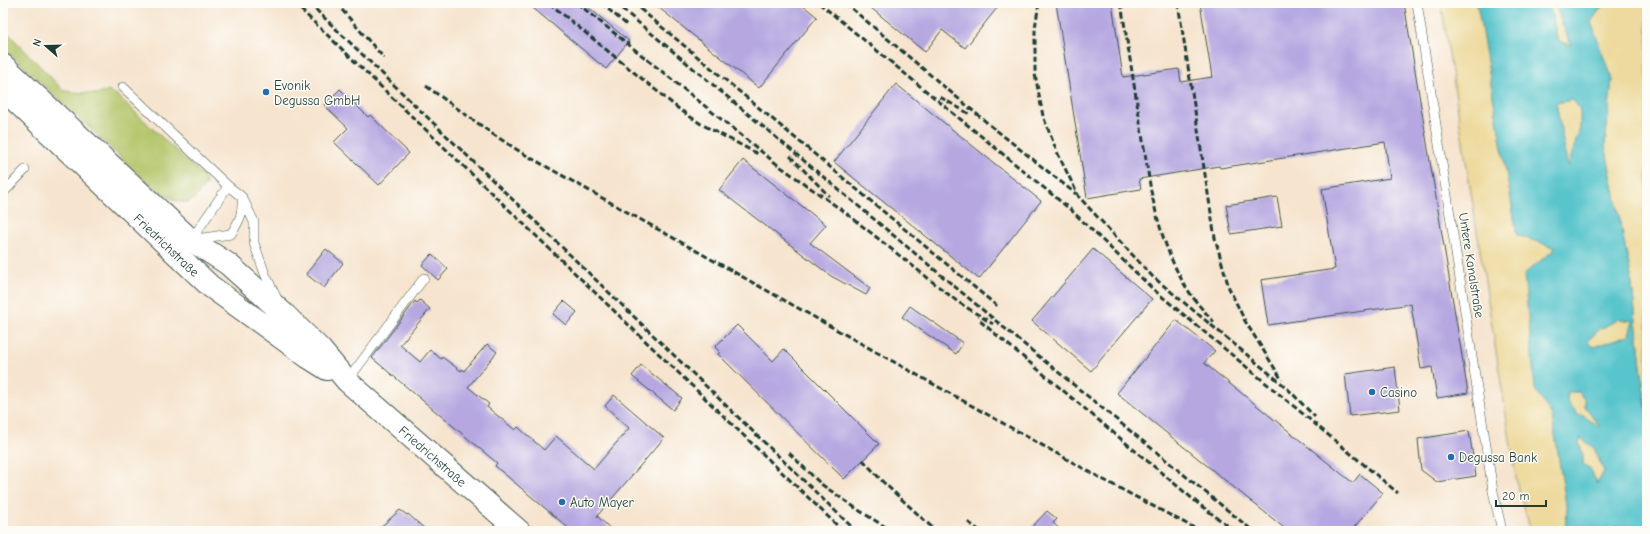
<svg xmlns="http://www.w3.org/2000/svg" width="1650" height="534" font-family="'Comic Neue',sans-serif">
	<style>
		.green { fill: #b3c569; stroke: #69814e }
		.sand { fill: #eeda9e; stroke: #868c69 }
		.water { fill: #58c5cc; stroke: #3c8180; fill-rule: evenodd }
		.building { fill: #b6a7e1 }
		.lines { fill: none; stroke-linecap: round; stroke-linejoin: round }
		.service-casing { stroke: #3f564b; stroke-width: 10 }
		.primary-casing { stroke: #3f564b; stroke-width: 24 }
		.service { stroke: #fff; stroke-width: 9 }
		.primary { stroke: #fff; stroke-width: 22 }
		.rail { stroke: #1f3d34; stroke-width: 3; stroke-dasharray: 6 3; stroke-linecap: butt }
		.poi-dot { fill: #1f6fb2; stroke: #fdfcf7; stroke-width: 1.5 }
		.labels { text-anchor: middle; stroke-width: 3; stroke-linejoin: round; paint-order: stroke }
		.poi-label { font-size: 13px; fill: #1f3d34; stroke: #fdfcf7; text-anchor: start }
		.street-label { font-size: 13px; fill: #1f3d34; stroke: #fdfcf7 }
	</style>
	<rect width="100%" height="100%" fill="#fdfcf7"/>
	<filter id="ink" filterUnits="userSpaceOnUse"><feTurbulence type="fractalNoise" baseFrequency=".025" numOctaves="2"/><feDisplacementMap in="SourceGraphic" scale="8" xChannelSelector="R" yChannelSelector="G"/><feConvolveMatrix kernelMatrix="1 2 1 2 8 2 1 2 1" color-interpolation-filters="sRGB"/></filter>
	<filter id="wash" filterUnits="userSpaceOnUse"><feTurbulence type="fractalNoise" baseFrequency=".012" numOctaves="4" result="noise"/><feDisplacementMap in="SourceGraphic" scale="16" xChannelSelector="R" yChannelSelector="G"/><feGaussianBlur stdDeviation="0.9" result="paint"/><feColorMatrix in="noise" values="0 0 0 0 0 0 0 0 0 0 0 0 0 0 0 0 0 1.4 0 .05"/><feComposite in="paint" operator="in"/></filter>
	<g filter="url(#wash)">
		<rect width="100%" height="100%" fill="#f6e4ce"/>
		<path class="green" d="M3 28 64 91 97 94 108 91 117 95 205 178 206 184C201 190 196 199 189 202 176 206 154 187 145 180L3 47Z"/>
		<path class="sand" d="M1441 3H1477L1517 235 1557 248 1535 389 1552 416 1567 510 1565 531H1531L1517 484Z
			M1549 3H1554L1571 45 1558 41Z
			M1601 3H1647V419L1631 276 1605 145 1612 80 1590 22 1602 7Z
			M1573 100 1581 110 1580 128 1568 168 1556 103Z
			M1619 319 1633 321 1629 335 1593 347 1587 341 1600 329Z
			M1568 391 1579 392 1585 401V406L1601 428 1585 417 1576 413 1573 408 1567 402Z
			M1581 438 1594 448 1604 471 1597 484 1583 465V456L1579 442Z"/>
		<path class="water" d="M1477 3H1549L1558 41 1571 45 1554 3H1601L1602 6 1591 22 1612 80 1605 145 1631 276 1647 419V531H1624L1626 527H1608L1605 531H1565L1567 510 1552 416 1535 389 1524 274 1556 248 1517 235ZM1573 100 1580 110V128L1568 167 1556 103ZM1619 319 1633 321 1629 335 1593 347 1587 341 1600 329ZM1568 392H1579L1585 401V406L1600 427 1585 417 1576 413 1573 408 1567 402ZM1581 438 1594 448 1604 471 1597 484 1591 470 1583 465V456L1579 442Z"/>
		<g id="blocks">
			<path class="building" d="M527 3H583L629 41 606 69Z
				M653 3H800L817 17 759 88Z
				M865 3H1001L965 48 942 30 925 52Z
				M1056 3H1112L1123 77 1179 69 1181 82 1212 77 1200 3H1404L1468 393 1437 398 1432 367 1421 369 1411 304 1268 325 1261 280 1335 269 1322 189 1390 178 1385 142 1220 168 1219 166 1139 179 1141 189 1087 198Z
				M896 84 1041 201 979 279 834 162Z
				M340 89 368 117 370 115 409 153 379 185 334 142 348 128 324 105Z
				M743 160 826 225 810 243 870 288 866 295 831 276 719 190Z
				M1277 197 1282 226 1231 234 1226 205Z
				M326 249 343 263 324 288 306 274Z
				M1093 249 1152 299 1091 371 1032 321Z
				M432 254 448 269 438 280 422 265Z
				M420 300 430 309 400 345 420 362 430 350 441 359 442 357 461 371 462 369 464 371 487 344 497 352 468 387 489 404 487 407 515 430 518 427 544 450 556 436 594 469 629 428 605 406 614 395 664 438 597 516 613 531H572L495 466 497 463 372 358 415 301 417 303Z
				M564 301 577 312 566 325 553 314Z
				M910 306 963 343 956 354 902 317Z
				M1176 320 1215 351 1204 363 1353 483 1360 474 1383 493 1351 531H1288L1117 393Z
				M737 325 773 361 784 349 879 444 844 479 718 354 720 352 715 347Z
				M641 365 682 398 673 410 632 376Z
				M1395 367 1400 410 1350 416 1345 374Z
				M1469 431 1476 476 1437 482 1421 470 1418 439Z
				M400 510 407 515 408 514 427 531H376Z
				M1047 511 1057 519 1053 523 1062 531H1028Z"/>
		</g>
	</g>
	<g filter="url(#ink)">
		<use href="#blocks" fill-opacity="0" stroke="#3f564b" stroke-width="1"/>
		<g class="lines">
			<defs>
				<path id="service" d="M1417 3 1493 491 1502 531
					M123 87 228 186 242 197C243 214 240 220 231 234L196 239
					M3 193 25 170
					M244 201 254 222V243L265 274 277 299
					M191 240 228 186
					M347 381 424 278"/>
				<g id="primary">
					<path id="s1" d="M3 65 191 240 228 264 285 315 320 349 347 381 519 531"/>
					<path id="s2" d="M3 89 210 286 308 357 327 369"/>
				</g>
			</defs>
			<use href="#service" class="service-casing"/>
			<use href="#primary" class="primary-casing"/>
			<use href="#service" class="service"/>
			<use href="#primary" class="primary"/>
			<path class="rail" d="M294 3 843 531
				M309 3 856 531
				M336 3 384 58
				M549 3 679 109 701 124 760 155
				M577 3 778 165 846 213 958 302 993 324
				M601 3 627 25
				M615 3 1020 341 1253 531
				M633 3 997 306
				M819 3 1071 210 1154 290 1398 493
				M845 3 991 126 1076 194
				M1039 3 1035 28V74L1043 116 1057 152 1079 197 1152 276 1287 388 1315 417
				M1121 3 1151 191C1159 228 1170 265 1192 296 1198 305 1207 314 1214 322
				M1178 3 1215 238 1229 288 1245 321 1282 380
				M426 86 494 135 524 154 1104 480 1200 531
				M940 97 971 115
				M790 156 829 196
				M980 321 1200 505 1235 531
				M789 453 821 484 860 511 892 531
				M863 460 883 482 936 531
				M968 522 980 531"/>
		</g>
	</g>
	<g class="poi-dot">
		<circle cx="266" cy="92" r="4"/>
		<circle cx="1372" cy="392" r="4"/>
		<circle cx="1451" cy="457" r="4"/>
		<circle cx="562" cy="502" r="4"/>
	</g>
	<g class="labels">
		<g class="poi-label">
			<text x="274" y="90">Evonik<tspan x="274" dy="15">Degussa GmbH</tspan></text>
			<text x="1380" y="397">Casino</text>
			<text x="1459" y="462">Degussa Bank</text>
			<text x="570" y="507">Auto Mayer</text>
		</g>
		<g class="street-label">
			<text dy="5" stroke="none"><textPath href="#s2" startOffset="226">Friedrichstraße</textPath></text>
			<text transform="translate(1472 265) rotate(81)" y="5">Untere Kanalstraße</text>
			<text dy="5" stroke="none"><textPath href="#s1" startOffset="582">Friedrichstraße</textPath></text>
		</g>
	</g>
	<rect width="1650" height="534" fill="none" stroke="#fdfcf7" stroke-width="16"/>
	<g transform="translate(46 46) rotate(290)" stroke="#fdfcf7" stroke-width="3" paint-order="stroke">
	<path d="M0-3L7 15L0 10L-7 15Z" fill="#1f3d34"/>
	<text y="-6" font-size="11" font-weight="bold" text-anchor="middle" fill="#1f3d34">N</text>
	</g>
	<path d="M1496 500v6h50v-6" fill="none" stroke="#1f3d34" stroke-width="2"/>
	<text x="1502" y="500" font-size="12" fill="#1f3d34" stroke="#fdfcf7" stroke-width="3" paint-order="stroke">20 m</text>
</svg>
